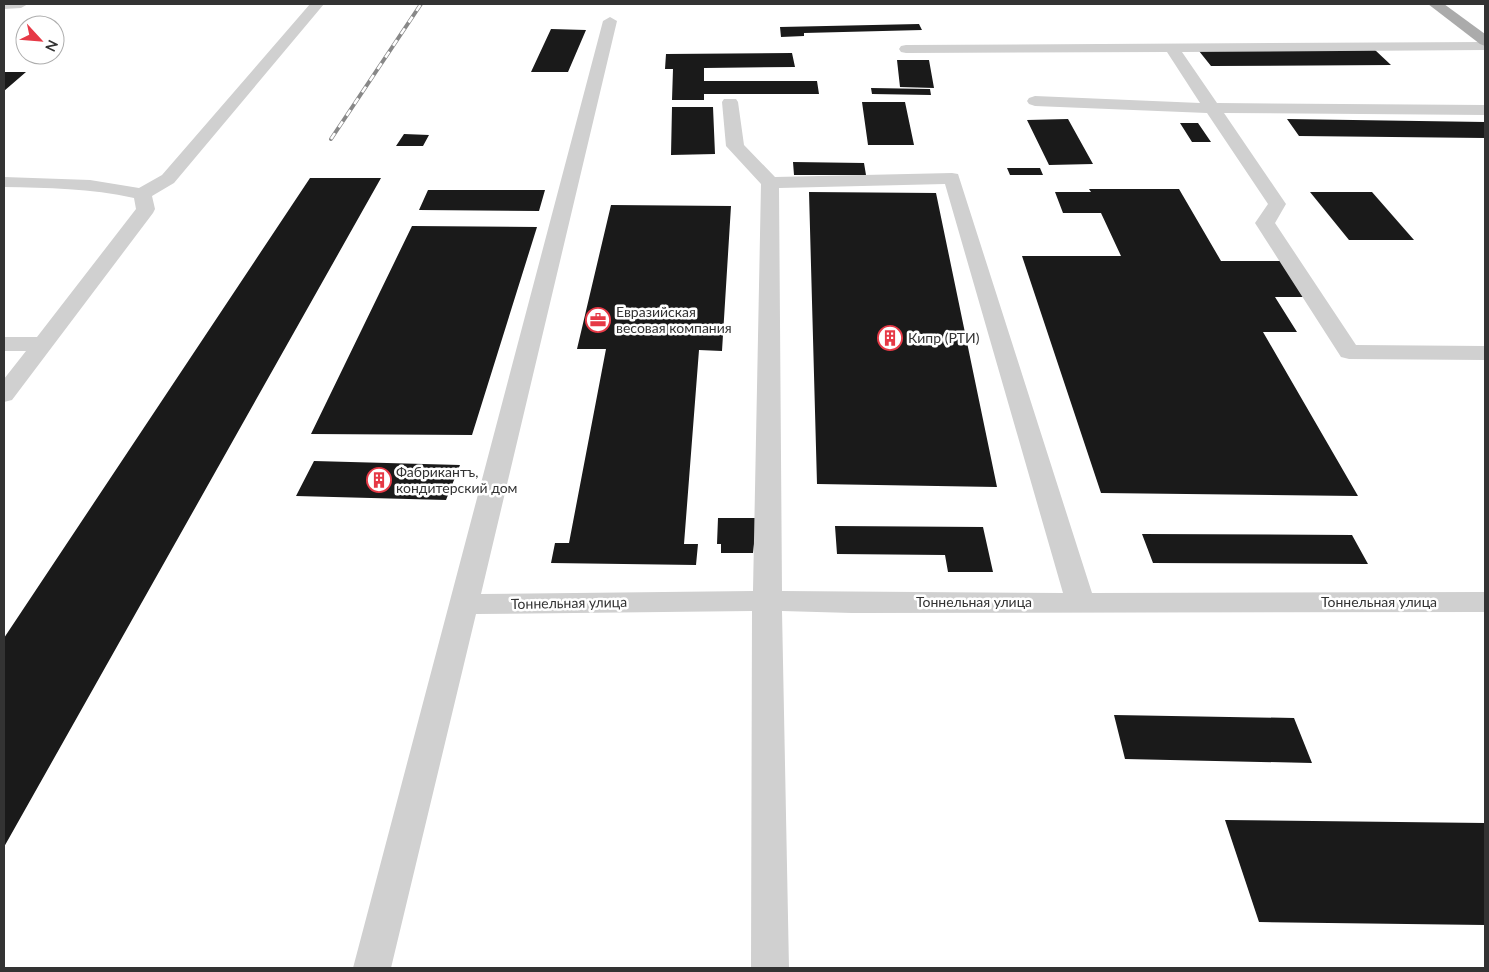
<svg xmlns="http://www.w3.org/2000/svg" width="1489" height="972" font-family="Lato,sans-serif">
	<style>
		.building { fill: #1a1a1a }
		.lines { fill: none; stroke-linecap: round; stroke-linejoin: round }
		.minor { fill: #d0d0d0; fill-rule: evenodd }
		.major { fill: #ababab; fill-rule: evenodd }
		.rail-casing { stroke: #888; stroke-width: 4 }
		.rail { stroke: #fff; stroke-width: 2.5; stroke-dasharray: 7; stroke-linecap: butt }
		.labels { text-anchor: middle; stroke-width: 5; stroke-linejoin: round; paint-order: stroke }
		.poi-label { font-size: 14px; fill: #333; stroke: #fff; text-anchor: start }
		.street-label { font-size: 14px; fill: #333; stroke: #fff }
	</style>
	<rect width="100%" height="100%" fill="#fff"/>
	<path class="building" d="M919 24 922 30 804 33V36L781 37 780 27Z
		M551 29 586 30 568 72H531Z
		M1375 50 1391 65 1211 66 1199 51Z
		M792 53 795 67 704 68V81H817L819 94H704V100H672L673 69H665L666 54Z
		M897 60H929L934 88 900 87Z
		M4 72H26L4 91Z
		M871 88 930 89 931 95 872 94Z
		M862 102H905L914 145H868Z
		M672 107H713L715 154 671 155Z
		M1068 119 1093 164 1049 165 1027 120Z
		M1287 119 1485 122V138L1299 136Z
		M1180 123H1198L1211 142H1192Z
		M404 134 429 135 423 146H396Z
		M793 162 864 163 866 175H794Z
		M1007 168H1040L1043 175H1010Z
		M310 178H381L4 847V638Z
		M1089 189H1179L1221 261H1282L1306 297H1275L1297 332H1263L1358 496 1101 493 1022 256H1121L1101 213H1063L1055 192H1091Z
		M428 190H545L539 211 419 210Z
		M809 192 936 193 997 487 817 484Z
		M1310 192H1372L1414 240H1349Z
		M611 205 731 206 722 351 699 350 684 544H698L696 565 551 563 555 543H569L606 349H577Z
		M412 226 537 227 472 435 311 434Z
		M314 461 460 465 446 500 296 496Z
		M718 518H759V544H754L753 553H721V544H717Z
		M835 526 983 527 993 572H948L945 555 837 554Z
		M1142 534 1352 535 1368 564 1153 563Z
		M1114 715 1294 718 1312 763 1125 759Z
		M1225 820 1485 823V925L1259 922Z"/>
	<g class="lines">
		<path class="minor" d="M4 4H28L21 8 4 9Z
			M310 4H324L174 183 152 196 155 209 153 213 12 400 4 402V379L26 351H4V337H37L136 209 134 198C91 188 47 188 4 187V177L90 180 139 188 162 175Z
			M610 17 617 21 481 594 753 591 761 184 726 146 722 102 724 99H736L738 102 744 145 775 177 952 173 958 174 1092 593 1485 592V612L852 613 782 611 789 968H751L752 611 476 614 391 968H353L603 21ZM945 184 1063 593 782 591 779 188Z
			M1485 42V50L1182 52 1217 103 1485 105V115L1224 113 1286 204 1275 223 1356 345 1485 346V360L1349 359 1341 357 1255 223 1268 204 1207 113 1035 106 1029 104 1027 101 1029 98 1035 96 1200 103 1167 52 906 53 901 52 899 49 901 46 906 45Z"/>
		<path class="major" d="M1428 4H1444L1485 34V46L1480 44Z"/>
		<defs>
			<path id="rail" d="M331 139 421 4"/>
		</defs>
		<use href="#rail" class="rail-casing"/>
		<use href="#rail" class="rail"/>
	</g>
	<defs>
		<symbol id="office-ring" viewBox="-11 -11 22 22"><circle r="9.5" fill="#fff" stroke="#e63946" stroke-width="1.5"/><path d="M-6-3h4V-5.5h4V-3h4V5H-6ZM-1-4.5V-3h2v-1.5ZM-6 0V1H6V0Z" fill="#e63946"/></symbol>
		<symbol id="building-ring" viewBox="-11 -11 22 22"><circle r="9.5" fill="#fff" stroke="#e63946" stroke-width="1.5"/><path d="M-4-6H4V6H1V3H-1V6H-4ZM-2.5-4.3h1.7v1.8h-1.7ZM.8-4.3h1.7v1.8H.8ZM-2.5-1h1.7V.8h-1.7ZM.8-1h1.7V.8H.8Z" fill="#e63946"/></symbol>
	</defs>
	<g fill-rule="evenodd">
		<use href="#office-ring" x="584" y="306" width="28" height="28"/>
		<use href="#building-ring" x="876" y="324" width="28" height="28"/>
		<use href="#building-ring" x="365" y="466" width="28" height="28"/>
	</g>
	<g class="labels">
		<g class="poi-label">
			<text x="616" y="317">Евразийская<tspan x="616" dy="16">весовая компания</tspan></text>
			<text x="908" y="343">Кипр (РТИ)</text>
			<text x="396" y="477">Фабрикантъ,<tspan x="396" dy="16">кондитерский дом</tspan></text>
		</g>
		<g class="street-label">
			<text x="974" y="607">Тоннельная улица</text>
			<text x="1379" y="607">Тоннельная улица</text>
			<text transform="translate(569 603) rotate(-1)" y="5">Тоннельная улица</text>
		</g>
	</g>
	<rect width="1489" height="972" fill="none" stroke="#333333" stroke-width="10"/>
	<g transform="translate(40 40) rotate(116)"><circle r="24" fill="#ffffff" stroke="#adadad"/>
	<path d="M0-4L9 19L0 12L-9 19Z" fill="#e63946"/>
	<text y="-8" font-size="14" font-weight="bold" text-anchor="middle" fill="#333333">N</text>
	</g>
</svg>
